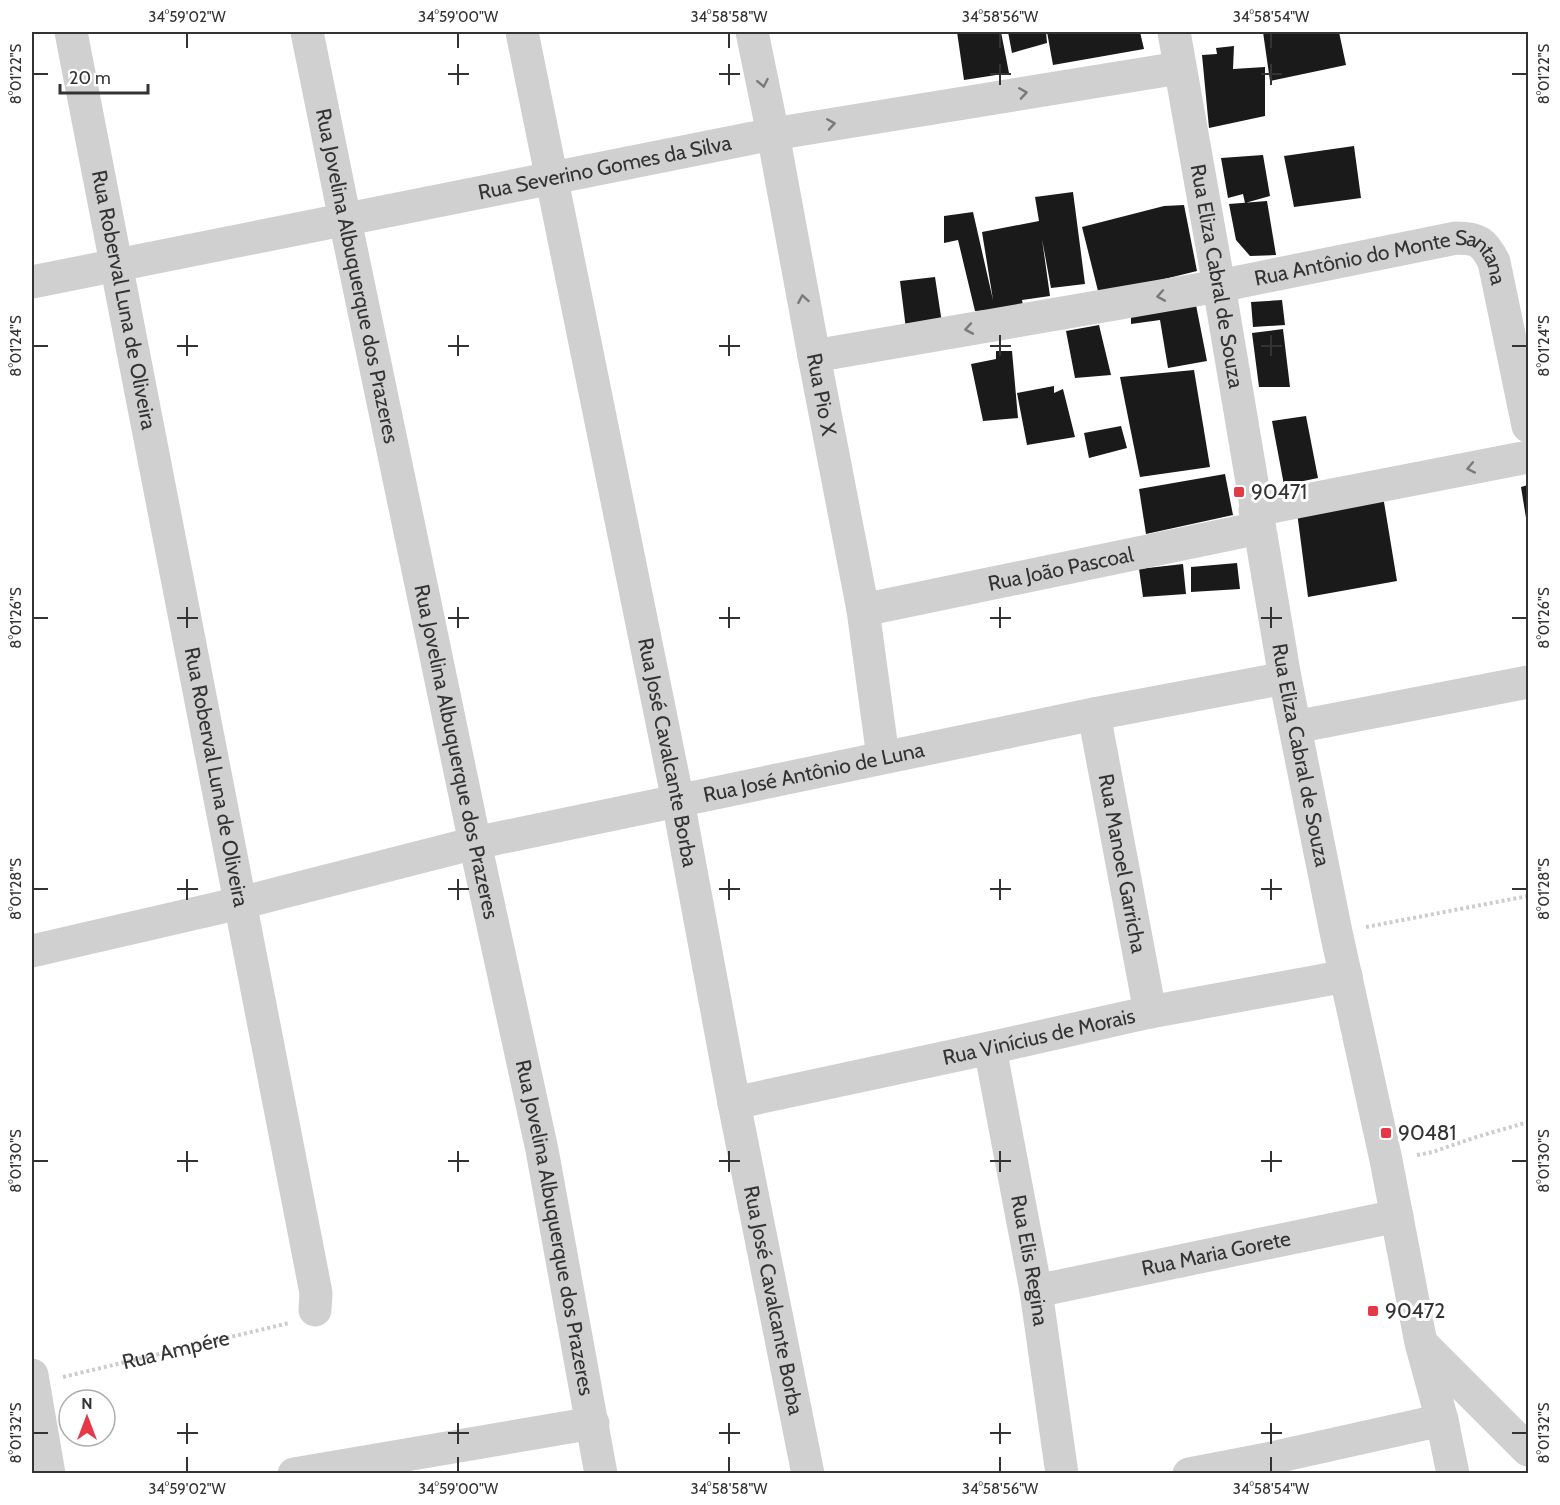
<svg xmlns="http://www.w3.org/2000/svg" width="1560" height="1505" font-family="Cabin,sans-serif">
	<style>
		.building { fill: #1a1a1a }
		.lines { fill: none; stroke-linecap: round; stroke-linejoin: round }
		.path { stroke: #cdcdcd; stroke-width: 4; stroke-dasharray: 3 3; stroke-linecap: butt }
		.minor { stroke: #d0d0d0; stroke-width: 33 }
		.oneway { stroke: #7a7a7a }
		.ticks { fill: none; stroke: #333; stroke-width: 2 }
		.poi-dot { fill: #e63946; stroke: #fff; stroke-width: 2 }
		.labels { text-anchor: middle; stroke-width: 6; stroke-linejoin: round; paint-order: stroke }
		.street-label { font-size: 21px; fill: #333; stroke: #fff }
		.poi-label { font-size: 21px; fill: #333; stroke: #fff; text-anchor: start }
		.neatline { fill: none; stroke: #333; stroke-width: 2 }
		.ticks-label { font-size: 15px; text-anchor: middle; fill: #333 }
	</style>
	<rect width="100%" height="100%" fill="#fff"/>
	<path class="building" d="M957 32H1001L1009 73 964 80Z
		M1008 32H1046L1047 43 1012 53Z
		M1047 32H1140L1144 49 1053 65Z
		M1263 32H1339L1346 65 1270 81Z
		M1234 46 1233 69 1265 67V116L1209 128 1202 55 1217 54 1216 48Z
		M1354 146 1361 198 1294 207 1284 156Z
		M1263 155 1270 196 1245 203 1243 194 1228 198 1221 158Z
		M1073 192 1085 284 1051 288 1042 239 1050 296 1022 300 1023 305 995 310 975 311 958 240 944 243V216L973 212 993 300 982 232 1039 221 1035 197Z
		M1267 201 1276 255 1250 256 1236 240 1229 204Z
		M1184 205 1197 271 1099 295 1082 227 1164 206Z
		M935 277 942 323 906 329 900 281Z
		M1195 300 1207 361 1168 368 1160 320 1131 324V314Z
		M1282 300 1285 325 1253 327 1251 302Z
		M1099 325 1111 375 1075 378 1066 331Z
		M1283 329 1290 387H1259L1252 333Z
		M996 351H1012L1018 418 983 421 971 364 996 359Z
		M1194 370 1210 467 1140 477 1120 377Z
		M1054 386V393L1063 389 1075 437 1027 445 1017 393Z
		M1306 416 1318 478 1284 485 1272 421Z
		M1121 426 1127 448 1089 458 1084 433Z
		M1225 474 1233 515 1146 534 1139 489Z
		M1528 485V523L1527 524 1521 487Z
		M1383 496 1397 581 1308 597 1297 512Z
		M1237 563 1240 589 1191 592V567Z
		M1183 564 1186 594 1143 597 1139 569Z"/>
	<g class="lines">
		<g class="path">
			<path d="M1366 927 1528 896"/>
			<path d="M1417 1155 1433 1152 1473 1138 1528 1122"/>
			<path id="s1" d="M63 1377 289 1323"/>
		</g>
		<g class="minor">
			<path id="s2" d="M71 32C155 452 234 873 316 1293L315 1310"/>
			<path id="s3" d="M307 32 345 220 475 843 542 1150 601 1474"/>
			<path id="s4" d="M522 32 678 801 734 1103 808 1474"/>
			<path id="s5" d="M752 32 773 134 814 356 863 610 883 757"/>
			<path id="s6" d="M1174 32 1219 286 1285 678 1336 932 1386 1160 1421 1343 1442 1420 1453 1474"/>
			<path id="s7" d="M32 282 773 134 1179 68"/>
			<path id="s8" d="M814 356 1219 286 1456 238C1478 238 1484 242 1494 262L1528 426"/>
			<path d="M1255 510 1528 457"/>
			<path id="s9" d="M863 610 1259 528"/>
			<path id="s10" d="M1094 714 1150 1012"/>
			<path d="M1295 727 1528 682"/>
			<path id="s11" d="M32 951 240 903 475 843 1094 714 1285 678"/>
			<path id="s12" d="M990 1048 1036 1291 1062 1474"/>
			<path id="s13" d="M734 1103 990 1048 1150 1012 1346 976"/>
			<path id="s14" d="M1036 1291 1397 1216"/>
			<path d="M1422 1344 1528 1450"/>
			<path d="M32 1375 49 1474"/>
			<path d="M294 1474 593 1423"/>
			<path d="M1189 1474 1267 1459 1442 1420"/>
		</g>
	</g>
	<defs><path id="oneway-chevron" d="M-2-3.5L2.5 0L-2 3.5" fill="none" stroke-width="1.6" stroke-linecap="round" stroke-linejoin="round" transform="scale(1.5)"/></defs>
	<g class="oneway">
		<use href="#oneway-chevron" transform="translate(763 83) rotate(79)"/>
		<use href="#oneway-chevron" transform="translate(1023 93) rotate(-9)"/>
		<use href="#oneway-chevron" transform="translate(831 124) rotate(-9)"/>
		<use href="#oneway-chevron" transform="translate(1161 296) rotate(170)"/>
		<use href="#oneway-chevron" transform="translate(803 299) rotate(-100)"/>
		<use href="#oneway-chevron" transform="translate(969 329) rotate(170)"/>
		<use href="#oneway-chevron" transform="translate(1471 468) rotate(169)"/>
	</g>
	<path class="ticks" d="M187 33V48M458 33V48M729 33V48M1000 33V48M1271 33V48M458 64V85M729 64V85M1000 64V85M1271 64V85M33 74H48M448 74H469M719 74H740M990 74H1011M1261 74H1282M1512 74H1527M187 335V356M458 335V356M729 335V356M1000 335V356M1271 335V356M33 346H48M177 346H198M448 346H469M719 346H740M990 346H1011M1261 346H1282M1512 346H1527M187 607V628M458 607V628M729 607V628M1000 607V628M1271 607V628M33 618H48M177 618H198M448 618H469M719 618H740M990 618H1011M1261 618H1282M1512 618H1527M187 879V900M458 879V900M729 879V900M1000 879V900M1271 879V900M33 889H48M177 889H198M448 889H469M719 889H740M990 889H1011M1261 889H1282M1512 889H1527M187 1151V1172M458 1151V1172M729 1151V1172M1000 1151V1172M1271 1151V1172M33 1161H48M177 1161H198M448 1161H469M719 1161H740M990 1161H1011M1261 1161H1282M1512 1161H1527M187 1423V1444M458 1423V1444M729 1423V1444M1000 1423V1444M1271 1423V1444M33 1433H48M177 1433H198M448 1433H469M719 1433H740M990 1433H1011M1261 1433H1282M1512 1433H1527M187 1457V1472M458 1457V1472M729 1457V1472M1000 1457V1472M1271 1457V1472"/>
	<g class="poi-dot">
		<rect x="1233" y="486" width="12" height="12" rx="3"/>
		<rect x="1380" y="1127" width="12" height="12" rx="3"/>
		<rect x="1367" y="1305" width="12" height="12" rx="3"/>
	</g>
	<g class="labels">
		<g class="street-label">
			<text dy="7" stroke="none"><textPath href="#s7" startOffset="584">Rua Severino Gomes da Silva</textPath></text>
			<text dy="7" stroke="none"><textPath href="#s3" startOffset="249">Rua Jovelina Albuquerque dos Prazeres</textPath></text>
			<text dy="7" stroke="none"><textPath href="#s6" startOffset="248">Rua Eliza Cabral de Souza</textPath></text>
			<text dy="7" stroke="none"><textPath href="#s8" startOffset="586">Rua Antônio do Monte Santana</textPath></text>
			<text dy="7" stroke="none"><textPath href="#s2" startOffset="273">Rua Roberval Luna de Oliveira</textPath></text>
			<text dy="7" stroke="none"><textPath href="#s5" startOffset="369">Rua Pio X</textPath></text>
			<text dy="7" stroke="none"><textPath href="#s9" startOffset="202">Rua João Pascoal</textPath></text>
			<text dy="7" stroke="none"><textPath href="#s3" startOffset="735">Rua Jovelina Albuquerque dos Prazeres</textPath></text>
			<text dy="7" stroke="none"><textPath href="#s4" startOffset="735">Rua José Cavalcante Borba</textPath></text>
			<text dy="7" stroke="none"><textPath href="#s6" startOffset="734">Rua Eliza Cabral de Souza</textPath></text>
			<text dy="7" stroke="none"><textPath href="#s11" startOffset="802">Rua José Antônio de Luna</textPath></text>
			<text dy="7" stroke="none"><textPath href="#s2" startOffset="759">Rua Roberval Luna de Oliveira</textPath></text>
			<text dy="7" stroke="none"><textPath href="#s10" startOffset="152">Rua Manoel Garricha</textPath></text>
			<text dy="7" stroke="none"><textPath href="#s13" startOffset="312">Rua Vinícius de Morais</textPath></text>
			<text dy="7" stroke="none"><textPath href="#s3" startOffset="1221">Rua Jovelina Albuquerque dos Prazeres</textPath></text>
			<text dy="7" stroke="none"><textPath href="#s14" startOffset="184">Rua Maria Gorete</textPath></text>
			<text dy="7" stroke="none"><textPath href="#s12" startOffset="216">Rua Elis Regina</textPath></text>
			<text dy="7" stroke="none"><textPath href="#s4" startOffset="1293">Rua José Cavalcante Borba</textPath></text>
			<text dy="7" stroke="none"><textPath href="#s1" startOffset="116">Rua Ampére</textPath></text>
		</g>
		<g class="poi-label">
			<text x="1251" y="499">90471</text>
			<text x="1398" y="1140">90481</text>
			<text x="1385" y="1318">90472</text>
		</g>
	</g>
	<rect width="1560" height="1505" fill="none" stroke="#ffffff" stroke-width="66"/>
	<g transform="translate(87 1418)"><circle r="28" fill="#ffffff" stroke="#adadad" stroke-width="1.5"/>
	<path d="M0-4.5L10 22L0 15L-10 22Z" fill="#e63946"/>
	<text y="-9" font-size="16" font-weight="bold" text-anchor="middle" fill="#333333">N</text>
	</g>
	<path d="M60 84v9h88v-9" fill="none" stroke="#333333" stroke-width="3"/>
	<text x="69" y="84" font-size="18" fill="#333333" stroke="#ffffff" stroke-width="4.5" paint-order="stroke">20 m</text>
	<rect x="33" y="33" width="1494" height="1439" class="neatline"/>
	<g class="ticks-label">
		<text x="187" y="22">34°59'02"W</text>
		<text x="458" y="22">34°59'00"W</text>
		<text x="729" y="22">34°58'58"W</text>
		<text x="1000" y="22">34°58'56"W</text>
		<text x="1271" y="22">34°58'54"W</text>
		<text transform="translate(16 74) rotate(-90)" y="5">8°01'22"S</text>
		<text transform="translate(1544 74) rotate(-90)" y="5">8°01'22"S</text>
		<text transform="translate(16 346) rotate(-90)" y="5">8°01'24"S</text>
		<text transform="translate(1544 346) rotate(-90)" y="5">8°01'24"S</text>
		<text transform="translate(16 618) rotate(-90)" y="5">8°01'26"S</text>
		<text transform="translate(1544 618) rotate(-90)" y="5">8°01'26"S</text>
		<text transform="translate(16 889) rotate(-90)" y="5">8°01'28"S</text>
		<text transform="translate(1544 889) rotate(-90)" y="5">8°01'28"S</text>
		<text transform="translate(16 1161) rotate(-90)" y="5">8°01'30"S</text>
		<text transform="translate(1544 1161) rotate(-90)" y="5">8°01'30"S</text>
		<text transform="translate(16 1433) rotate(-90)" y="5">8°01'32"S</text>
		<text transform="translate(1544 1433) rotate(-90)" y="5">8°01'32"S</text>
		<text x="187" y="1494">34°59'02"W</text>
		<text x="458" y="1494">34°59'00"W</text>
		<text x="729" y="1494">34°58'58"W</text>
		<text x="1000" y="1494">34°58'56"W</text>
		<text x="1271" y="1494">34°58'54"W</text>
	</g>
</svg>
